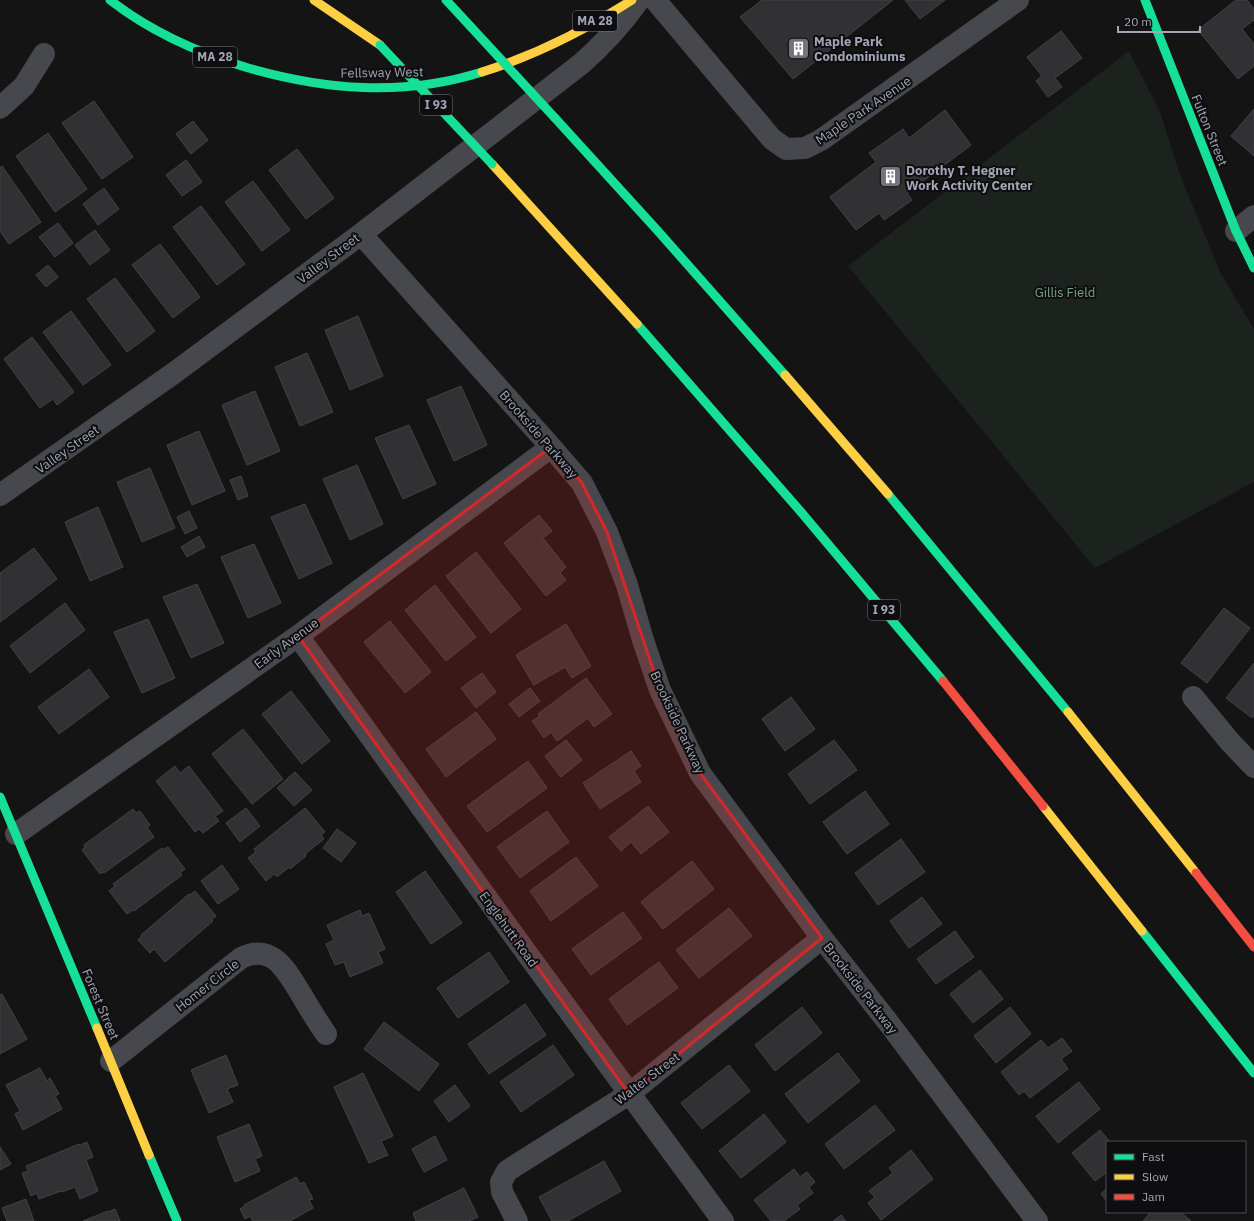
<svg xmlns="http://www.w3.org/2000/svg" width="1254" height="1221" font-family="'IBM Plex Sans',sans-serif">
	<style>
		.green { fill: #1c231e }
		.building { fill: #313133; stroke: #424348 }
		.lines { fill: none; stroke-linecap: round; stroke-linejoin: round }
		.street { stroke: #47484d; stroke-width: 22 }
		.fast { stroke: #16e098; stroke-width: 9 }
		.slow { stroke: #ffcf43; stroke-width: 9 }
		.jam { stroke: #f24e42; stroke-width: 9 }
		.fast-bridge { stroke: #16e098; stroke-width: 9 }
		.marked { fill: #d62828; fill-opacity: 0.2; stroke: #d62828; stroke-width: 3; stroke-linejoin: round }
		.labels { text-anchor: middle; stroke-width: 4; stroke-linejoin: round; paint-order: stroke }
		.shield { fill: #0e0e10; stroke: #767884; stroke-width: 1 }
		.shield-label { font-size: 12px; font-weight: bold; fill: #a3a6b6 }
		.poi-label { font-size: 13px; font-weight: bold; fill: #a3a6b6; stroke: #0e0e10; text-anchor: start }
		.street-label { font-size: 13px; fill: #a3a6b6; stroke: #0e0e10 }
		.park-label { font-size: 13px; fill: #78a381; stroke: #0e0e10 }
	</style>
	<rect width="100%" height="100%" fill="#141414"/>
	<path class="green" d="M1129 51 1160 112 1180 175 1221 274 1254 329V482L1095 568 848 266Z"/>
	<path class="building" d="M762 0H893L793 79 740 17Z
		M905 0H945L920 19Z
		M1236 0H1247L1254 9V20L1242 29 1254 44V66L1238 79 1198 30Z
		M1061 31 1082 58 1055 78 1062 87 1048 97 1036 81 1042 76 1027 57Z
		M94 101 133 157 102 179 62 123Z
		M1254 109V156L1231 136Z
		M945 110 971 145 907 193 912 200 884 220 879 213 856 230 830 197 876 162 869 153 903 129 909 138Z
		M193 121 208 140 191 154 176 134Z
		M48 133 87 189 55 212 16 156Z
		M297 149 334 198 306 219 269 170Z
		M186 160 202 182 182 196 166 175Z
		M2 166 41 222 9 244 0 231V168Z
		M253 181 290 230 262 251 225 202Z
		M104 188 119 209 98 225 83 204Z
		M201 206 245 264 217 285 173 227Z
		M58 223 73 243 55 257 39 237Z
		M95 230 110 250 90 265 75 245Z
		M160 244 200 297 173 318 132 265Z
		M48 265 58 277 46 287 36 275Z
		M115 278 155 331 127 352 87 299Z
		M71 311 111 365 83 385 43 332Z
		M358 316 383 376 350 390 325 330Z
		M32 337 74 392 57 405 53 399 40 408 4 359Z
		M307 353 333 412 300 426 275 367Z
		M461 386 487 445 454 461 427 400Z
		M255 391 280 451 247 465 222 405Z
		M409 425 436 484 403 499 375 438Z
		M199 431 225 491 192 505 167 445Z
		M357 465 383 524 350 540 323 479Z
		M150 468 175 528 142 542 117 482Z
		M241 476 248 496 238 500 230 480Z
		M305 504 332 563 299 579 271 517Z
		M98 507 123 567 90 581 65 522Z
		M189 511 197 528 185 534 177 517Z
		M539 515 552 531 543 538 566 567 560 573 566 580 546 596 504 543Z
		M199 536 205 547 187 557 181 547Z
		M254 544 281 603 248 618 221 557Z
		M34 548 57 579 0 622V573Z
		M476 552 521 609 491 633 446 576Z
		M197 584 224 643 191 658 163 597Z
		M435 585 476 637 446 661 405 610Z
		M65 603 85 630 30 673 10 646Z
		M1224 608 1250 628 1207 683 1181 663Z
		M148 619 175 678 142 693 114 632Z
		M390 621 431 672 405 693 364 642Z
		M566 624 591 666 572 678 565 667 534 685 516 655Z
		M1254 663V715L1252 718 1226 698Z
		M89 669 109 697 59 734 38 707Z
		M482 673 496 692 476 708 461 688Z
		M586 678 612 714 594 727 588 718 557 741 551 732 544 738 532 721 539 717 538 714Z
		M530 688 540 701 519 717 509 704Z
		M291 691 330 741 302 764 262 714Z
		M791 697 815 729 785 751 762 719Z
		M476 712 496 739 446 777 426 749Z
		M243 729 283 779 252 804 212 754Z
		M566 740 582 760 561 777 545 756Z
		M834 740 857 770 810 804 788 774Z
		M631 751 641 766 634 771 641 782 600 809 583 783Z
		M528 761 547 788 487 832 467 806Z
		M175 766 180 773 189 766 223 811 215 816 219 821 203 833 199 829 195 832 156 781Z
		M295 772 312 790 294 806 277 788Z
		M865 791 889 824 847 854 823 822Z
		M648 806 669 832 641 854 631 842 621 851 609 837Z
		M246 808 260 826 240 842 226 823Z
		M305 808 325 832 321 835 324 839 305 854 306 856 290 869 289 867 277 877 274 874 266 881 248 858 256 852 254 849Z
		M133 809 136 813 140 811 150 825 147 827 154 837 104 873 103 872 100 874 82 850 85 847 84 845Z
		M547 811 569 842 520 878 497 847Z
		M337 829 356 843 341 862 323 848Z
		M901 839 925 872 878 905 855 873Z
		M168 847 185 869 180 873 182 875 134 911 133 910 127 914 109 891 115 886 113 884 162 848 163 850Z
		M576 857 598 886 551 921 530 891Z
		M692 861 714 889 663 929 641 902Z
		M222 865 239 889 218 904 201 881Z
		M425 871 462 923 431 944 396 892Z
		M195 891 216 916 211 920 213 921 165 962 154 949 150 953 138 940 142 936 141 935 189 894 190 895Z
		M922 897 942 924 909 948 890 921Z
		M729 908 752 936 699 978 676 950Z
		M360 910 362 916 369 913 385 949 378 952 383 963 350 977 344 962 335 965 326 944 334 940 327 925Z
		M623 912 642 938 591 975 572 949Z
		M955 931 974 957 936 984 917 959Z
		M489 952 509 982 458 1018 437 988Z
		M659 962 678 988 627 1025 609 999Z
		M980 970 1003 999 973 1023 950 994Z
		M2 994 27 1039 0 1054V995Z
		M525 1004 546 1035 489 1074 468 1044Z
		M802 1007 822 1033 775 1071 755 1045Z
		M1010 1007 1031 1034 996 1063 974 1036Z
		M384 1022 439 1064 419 1091 364 1049Z
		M1062 1038 1072 1051 1061 1059 1068 1069 1030 1098 1024 1091 1019 1095 1001 1072 1041 1040 1048 1048Z
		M553 1045 574 1075 521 1112 500 1082Z
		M838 1053 860 1081 808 1123 785 1094Z
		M226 1055 238 1085 227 1089 233 1102 209 1113 191 1070Z
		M729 1065 750 1091 702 1129 681 1103Z
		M40 1068 47 1081 50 1078 59 1094 55 1096 62 1109 23 1130 15 1114 20 1111 6 1085Z
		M363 1073 393 1136 381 1141 388 1155 369 1163 334 1087Z
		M1079 1082 1100 1109 1058 1143 1036 1116Z
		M455 1085 470 1106 449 1122 434 1101Z
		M875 1105 895 1130 844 1169 825 1144Z
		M764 1114 786 1142 741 1178 719 1151Z
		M249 1124 262 1156 255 1159 260 1171 235 1182 217 1137Z
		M1100 1130 1110 1142H1107V1172L1095 1181 1072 1153Z
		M435 1136 447 1160 424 1172 412 1149Z
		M87 1142 93 1157 86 1160 98 1191 80 1199 75 1187 62 1192 61 1191 39 1199 37 1193 31 1196 22 1173 28 1171 26 1166 79 1144 80 1145Z
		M0 1147 11 1164 0 1170Z
		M911 1150 933 1179 881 1220 868 1203 875 1197 869 1191 893 1173 889 1168Z
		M604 1161 621 1191 568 1221H552L539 1197Z
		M794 1169 800 1177 807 1172 815 1182 809 1187 813 1193 797 1205 800 1209 784 1221H771L754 1200Z
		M296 1177 300 1184 304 1182 313 1199 309 1200 313 1208 290 1221H253L250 1216 245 1219 240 1209 245 1206 244 1205Z
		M464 1188 478 1217 469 1221H416L413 1213Z
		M1107 1188V1201L1101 1194Z
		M26 1199 34 1221H7L2 1208Z
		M115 1209 120 1221H83L108 1211V1212Z
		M1151 1212H1180L1191 1221H1143Z
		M841 1215 846 1221H833Z"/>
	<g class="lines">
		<path class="street" d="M655 0 772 139 786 149 805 148 821 140 1018 0
			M0 108 24 86 44 54
			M1236 231 1254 216
			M361 234 551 447 582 483 607 532 627 585 643 640 660 690 700 773 822 938 891 1026 1037 1221
			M0 495 174 373 361 234 581 64C604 44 621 25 639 0
			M298 636 520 944 723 1221
			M1193 697 1231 743 1254 767
			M16 834 298 636 551 447
			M111 1061 241 958C273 942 287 972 301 994 309 1008 317 1021 326 1034
			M517 1221 502 1192 501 1182 507 1171 629 1094 822 938"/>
		<path class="fast" d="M110 0C151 32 196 52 245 67 324 90 403 97 482 72
			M446 0 471 27
			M1145 0 1236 231 1254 268
			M555 118 657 230 785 375
			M637 324 801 512 943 681
			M888 494 1068 712
			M0 797 97 1028
			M1142 931 1254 1073
			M149 1155 177 1221"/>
		<path class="slow" d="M314 0 380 45
			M482 72C533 56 587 29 632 0
			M492 164 637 324
			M785 375 888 494
			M1068 712 1196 873
			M1043 806 1142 931
			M97 1028 149 1155"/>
		<path class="jam" d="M943 681 1043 806
			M1196 873 1254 947"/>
		<path class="fast-bridge" d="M471 27 555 118
			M380 45 492 164"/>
	</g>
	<path class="marked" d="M551 447 582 483 607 532 660 690 700 773 822 938 629 1094 298 636Z"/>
	<defs>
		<symbol id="building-square" viewBox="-11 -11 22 22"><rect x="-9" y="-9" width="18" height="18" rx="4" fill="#71737d" stroke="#0e0e10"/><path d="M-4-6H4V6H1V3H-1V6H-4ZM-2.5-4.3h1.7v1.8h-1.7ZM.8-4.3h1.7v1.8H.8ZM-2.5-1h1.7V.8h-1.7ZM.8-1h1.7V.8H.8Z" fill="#fff"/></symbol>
	</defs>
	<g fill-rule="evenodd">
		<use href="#building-square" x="786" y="36" width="25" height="25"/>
		<use href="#building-square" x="878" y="164" width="25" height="25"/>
	</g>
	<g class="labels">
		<g class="shield">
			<rect x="573" y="11" width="44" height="20" rx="3"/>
			<rect x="193" y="47" width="44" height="20" rx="3"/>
			<rect x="420" y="95" width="32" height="20" rx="3"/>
			<rect x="868" y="600" width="32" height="20" rx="3"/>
		</g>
		<g class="shield-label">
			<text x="595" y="25">MA 28</text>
			<text x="215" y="61">MA 28</text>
			<text x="436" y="109">I 93</text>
			<text x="884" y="614">I 93</text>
		</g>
		<g class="poi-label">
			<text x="814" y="46">Maple Park<tspan x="814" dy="15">Condominiums</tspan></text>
			<text x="906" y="175">Dorothy T. Hegner<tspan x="906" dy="15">Work Activity Center</tspan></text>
		</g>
		<g class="street-label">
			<text transform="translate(382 72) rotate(-1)" y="5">Fellsway West</text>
			<text transform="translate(863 110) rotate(-34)" y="5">Maple Park Avenue</text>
			<text transform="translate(1210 130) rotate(68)" y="5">Fulton Street</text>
			<text transform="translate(328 258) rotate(-37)" y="5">Valley Street</text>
			<text transform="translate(539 434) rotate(49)" y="5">Brookside Parkway</text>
			<text transform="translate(67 449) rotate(-35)" y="5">Valley Street</text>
			<text transform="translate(286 643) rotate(-36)" y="5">Early Avenue</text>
			<text transform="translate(678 722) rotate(65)" y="5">Brookside Parkway</text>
			<text transform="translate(509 929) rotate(54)" y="5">Englehutt Road</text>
			<text transform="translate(207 985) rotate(-38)" y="5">Homer Circle</text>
			<text transform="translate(861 988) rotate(52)" y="5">Brookside Parkway</text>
			<text transform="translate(101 1004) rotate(67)" y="5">Forest Street</text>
			<text transform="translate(647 1078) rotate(-37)" y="5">Walter Street</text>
		</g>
		<g class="park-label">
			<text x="1065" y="297">Gillis Field</text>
		</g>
	</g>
	<rect x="1106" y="1141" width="140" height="72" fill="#0e0e10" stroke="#4a4b52"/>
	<rect x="1114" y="1154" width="20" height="6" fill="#16e098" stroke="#4a4b52"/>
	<text x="1142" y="1161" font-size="12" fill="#a3a6b6">Fast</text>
	<rect x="1114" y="1174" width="20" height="6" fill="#ffcf43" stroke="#4a4b52"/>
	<text x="1142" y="1181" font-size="12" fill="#a3a6b6">Slow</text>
	<rect x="1114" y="1194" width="20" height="6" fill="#f24e42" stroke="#4a4b52"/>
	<text x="1142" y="1201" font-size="12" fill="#a3a6b6">Jam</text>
	<path d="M1118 26v6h82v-6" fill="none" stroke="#a3a6b6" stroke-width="2"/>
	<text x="1124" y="26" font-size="12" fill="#a3a6b6" stroke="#0e0e10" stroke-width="3" paint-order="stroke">20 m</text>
</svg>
